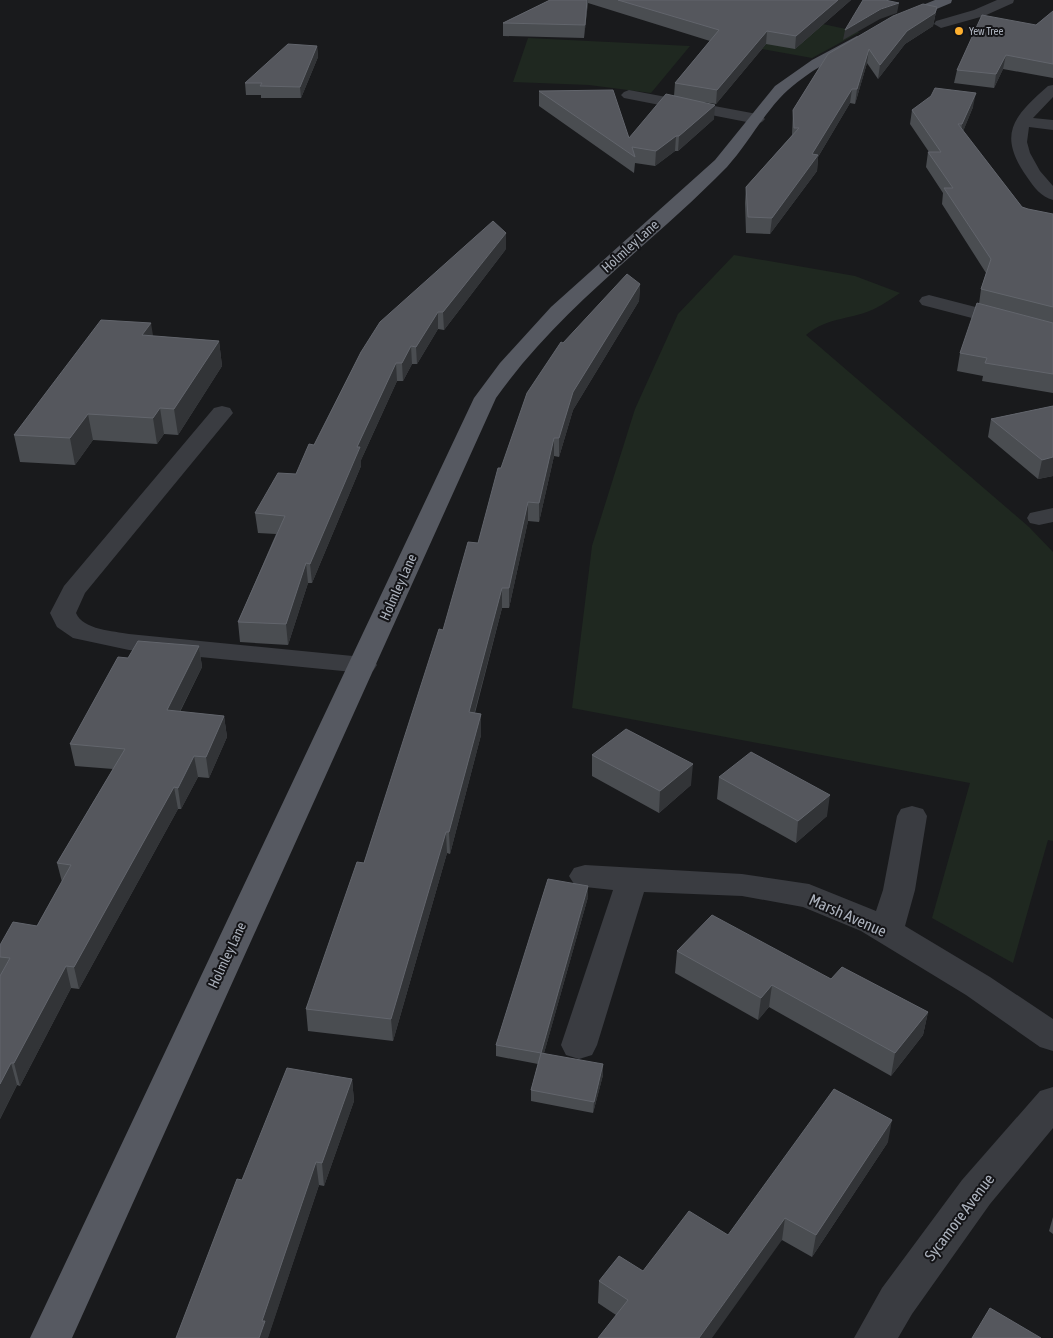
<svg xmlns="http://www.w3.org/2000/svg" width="1053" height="1338" font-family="'Asap Condensed',sans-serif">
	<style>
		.green { fill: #1f2820 }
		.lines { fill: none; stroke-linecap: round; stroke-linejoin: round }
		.minor { fill: #3a3c41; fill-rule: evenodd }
		.major { fill: #565961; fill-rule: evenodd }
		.wall { fill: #4a4d51 }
		.shaded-wall { fill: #323437 }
		.building { fill: #55575d; stroke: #62656c }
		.poi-dot { fill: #feb02f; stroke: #141417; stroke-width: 2 }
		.labels { text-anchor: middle; stroke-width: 4; stroke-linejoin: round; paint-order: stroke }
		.far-poi-label { font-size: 11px; fill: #abb1bc; stroke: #141417; text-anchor: start }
		.street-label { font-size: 14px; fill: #abb1bc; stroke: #141417 }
		.near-street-label { font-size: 16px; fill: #abb1bc; stroke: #141417 }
	</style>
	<rect width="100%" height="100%" fill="#191a1c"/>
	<path class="green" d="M818 23 860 32 812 58 751 47Z
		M528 38 690 46 651 93 589 85 513 82Z
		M734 255 855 276 900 293C892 298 884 304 876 308 854 320 828 316 806 335L1029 527 1053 552V841L1048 840 1013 963 932 918 970 783 572 708 592 546 635 409 678 314Z"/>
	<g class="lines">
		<path class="minor" d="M997 0H1014L1013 3 984 16 941 28 934 24 936 21 974 10Z
			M1053 85V97L1033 118 1053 120V130L1029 127 1027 142 1030 153 1040 171 1053 186V200C1041 197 1034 187 1027 177 997 134 1013 117 1048 86Z
			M629 90 757 114 762 116 765 119 762 122 757 124 624 98 621 95 624 92Z
			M929 295 1053 327V339L922 305 919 301 922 297Z
			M222 406 230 408 233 413 85 593 76 613C83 630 114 631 129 634L363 657 373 659 377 665 373 671 363 673 129 650 73 638 57 627 50 613 64 586 214 408Z
			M1053 508V522L1039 525 1030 523 1027 518 1030 513Z
			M912 806 923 809 927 816 915 890 905 926 990 977 1053 1019V1051L1040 1047 966 995 861 931 803 907 742 896 644 892 597 1045 592 1055 579 1059 566 1055 561 1045 613 890 585 887 574 884 569 876 574 868 585 865 742 874 809 884 876 911 883 890 897 816 901 809Z
			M1053 1087V1128L990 1204 912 1314 898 1338H854L882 1288 962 1180 1040 1091Z"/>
		<path class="major" d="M935 0H952L951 3 903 23H893L891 20 893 17Z
			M857 36 864 40 862 43C834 58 801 75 779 99 760 120 746 146 727 167 649 247 562 305 496 398L72 1338H30L474 398 500 363 551 307 715 160 775 86 812 60Z"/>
	</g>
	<path class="wall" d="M550 0H851L795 49 766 44 716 104 703 102 714 119 678 151H675L655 166 635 163 634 173 539 106V91L629 138 674 96 675 83 710 41 588 3 584 38 503 36V23Z
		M937 7 933 26 905 44 878 79 867 63 855 104 850 103 818 157 817 171 770 234 746 233 745 203 746 187 792 135 793 110 828 54Z
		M1053 11V78L1003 69 994 88 954 83 957 70 1036 25Z
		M317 46 318 57 301 98H261V95H246L245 83Z
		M973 107 963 131 1022 207 1028 209 1053 214V393L982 381 983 376 957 371 960 353 979 304 981 289 986 273 942 204 943 193 926 167 928 152H929L910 124 912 110Z
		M506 249 444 330 438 329 417 364H412L403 381H397L361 460V466L312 583H308L288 645 240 642 238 622 276 534 258 533 255 513 296 474 314 445 361 352Z
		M640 284 639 301 573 410 559 457 554 456 539 522 528 521 509 608H502L475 713 481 714V735L450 854 447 853 393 1041 308 1031 306 1009 364 863 443 630 478 543 501 468 563 343Z
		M153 336 219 341 222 366 178 435 164 434 157 444 93 440 75 465 20 462 14 435Z
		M1053 406V476L1038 479 988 437 991 419Z
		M199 646 202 667 180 712 224 716 227 737 209 778 198 777 181 809H178L79 989 71 988 20 1086 17 1085 0 1119V945L37 926 62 882 57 863 113 769 75 766 70 744Z
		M592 755 691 785 659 813 592 776Z
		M719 777 827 816 796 843 717 799Z
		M588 897 544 1053 603 1075 593 1113 531 1101V1090L538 1064 496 1056V1045Z
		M677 951 831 979 928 1012 923 1035 891 1076 769 1007 758 1020 675 973Z
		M352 1079 354 1101 324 1186 319 1185 268 1337 242 1180Z
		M888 1142 812 1257 782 1240 616 1315 598 1303 599 1281 643 1271 728 1235Z
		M1053 1217V1234L1049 1231Z"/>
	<path class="shaded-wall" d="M587 0H588L584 38 585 25Z
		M838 0H851L795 49 796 36Z
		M899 3 897 13 880 19 843 40 845 30 882 9Z
		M937 7 933 26 905 44 878 79 880 65 907 31Z
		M767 31 766 44 716 104 717 90Z
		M317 46 318 57 301 98 300 87Z
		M869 49 867 63 855 104 857 89Z
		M1006 55 1003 69 994 88 996 74Z
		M852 89 850 103 818 157 817 171 770 234 772 218Z
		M976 93 973 107 960 139 962 124Z
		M715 105 714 119 678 151 679 136Z
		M676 136 675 151 655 166 656 151Z
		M506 233V249L444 330 443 312Z
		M640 284 639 301 573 410 559 457V438L573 392Z
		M438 312V329L417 364 416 347Z
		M151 323 155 348 142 335Z
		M219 341 222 366 178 435 174 409Z
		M411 346 412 364 403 381 402 363Z
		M396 363 397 381 361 460V466L312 583 310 564 357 447Z
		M160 408 164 434 157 444 153 418Z
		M88 414 93 440 75 465 70 438Z
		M554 438V456L539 522V503Z
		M1053 457V476L1038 479 1042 460Z
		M528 502V521L509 608V588Z
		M306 563 308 583 288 645 286 624Z
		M502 588V608L469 733V712Z
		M199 646 202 667 170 731 167 710Z
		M481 714V735L450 854 449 832Z
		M224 716 227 737 209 778 206 757Z
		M194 756 198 777 181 809 178 788Z
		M693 764 691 785 659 813 660 791Z
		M174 787 178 809 79 989 74 967Z
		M830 795 827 816 796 843 798 821Z
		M446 832 447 853 393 1041 391 1019Z
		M588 886V897L541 1064V1053Z
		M66 966 71 988 20 1086 14 1063Z
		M772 985 769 1007 758 1020 761 998Z
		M928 1012 923 1035 891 1076 895 1053Z
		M11 1063 17 1085 0 1119V1084Z
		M603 1064V1075L593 1113 594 1102Z
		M352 1079 354 1101 324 1186 322 1163Z
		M892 1120 888 1142 812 1257 816 1235Z
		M316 1162 319 1185 268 1338H259L262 1321Z
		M785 1218 782 1240 712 1338H699Z"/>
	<path class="building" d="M550 0H587L585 25 503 23Z
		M618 0H838L796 36 767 31 717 90 675 83 719 30Z
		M863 0H885L899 3 881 9 845 30Z
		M923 4 937 7 935 13 907 31 880 65 869 49 857 89H852L812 154 818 155 772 218 748 217 746 187 799 128H794L793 110 828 54 893 16Z
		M1053 11V64L1006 55 996 74 957 70 982 15 1036 25Z
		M288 44 317 46 300 87 260 86 262 83H245Z
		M935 88 976 93 962 124H958L1022 207 1028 209 1053 214V307L981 289 991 259 944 188H953L928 152H941L912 110 931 96Z
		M613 90 629 138 666 94 715 105 679 136H676L656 151 632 147 635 157 539 91Z
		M493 221 506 233 443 312H438L416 347 411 346 402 363H396L357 447H360L310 564 306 563 286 624 238 622 285 516 255 513 278 473 296 474 309 444 314 445 361 352 380 322Z
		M627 274 640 284 573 392 559 438H554L539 503 528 502 509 588H502L469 712 481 714 449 832H446L391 1019 306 1009 357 862 364 863 439 629 443 630 468 542 478 543 498 468H501L527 393 561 342 563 343Z
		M977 303 1053 323V374L985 363 987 358 960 353Z
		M101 320 151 323 142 335 219 341 174 409 160 408 153 418 88 414 70 438 14 435Z
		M1053 406V457L1042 460 991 419Z
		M138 641 199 646 167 710 224 716 206 757 194 756 178 788 174 787 74 967 66 966 14 1063H11L0 1084V976L10 958 0 957V945L13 922 37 926 71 865 57 863 125 749 70 744 118 657 128 658Z
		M626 729 693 764 660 791 592 755Z
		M751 752 830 795 798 821 719 777Z
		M548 879 588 886 541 1053 496 1045Z
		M712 915 831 979 842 967 928 1012 895 1053 772 985 761 998 677 951Z
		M541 1053 603 1064 594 1102 531 1090Z
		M287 1068 352 1079 322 1163 316 1162 262 1321H265L259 1338H176L237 1179 242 1180Z
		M834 1089 892 1120 816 1235 785 1218 699 1338H598L628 1300 599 1281 619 1256 643 1271 689 1211 728 1235Z
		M990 1308 1041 1338H972Z"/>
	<circle class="poi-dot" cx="959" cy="31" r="5"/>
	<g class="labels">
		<g class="far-poi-label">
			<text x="969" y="35">Yew Tree</text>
		</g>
		<g class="street-label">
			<text transform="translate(630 246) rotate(-42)" y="5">Holmley Lane</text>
			<text transform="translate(398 587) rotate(-66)" y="5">Holmley Lane</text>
			<text transform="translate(227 955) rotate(-65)" y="5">Holmley Lane</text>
		</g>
		<g class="near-street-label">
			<text transform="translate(848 915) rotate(24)" y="6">Marsh Avenue</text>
			<text transform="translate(959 1217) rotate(-53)" y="6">Sycamore Avenue</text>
		</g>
	</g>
</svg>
